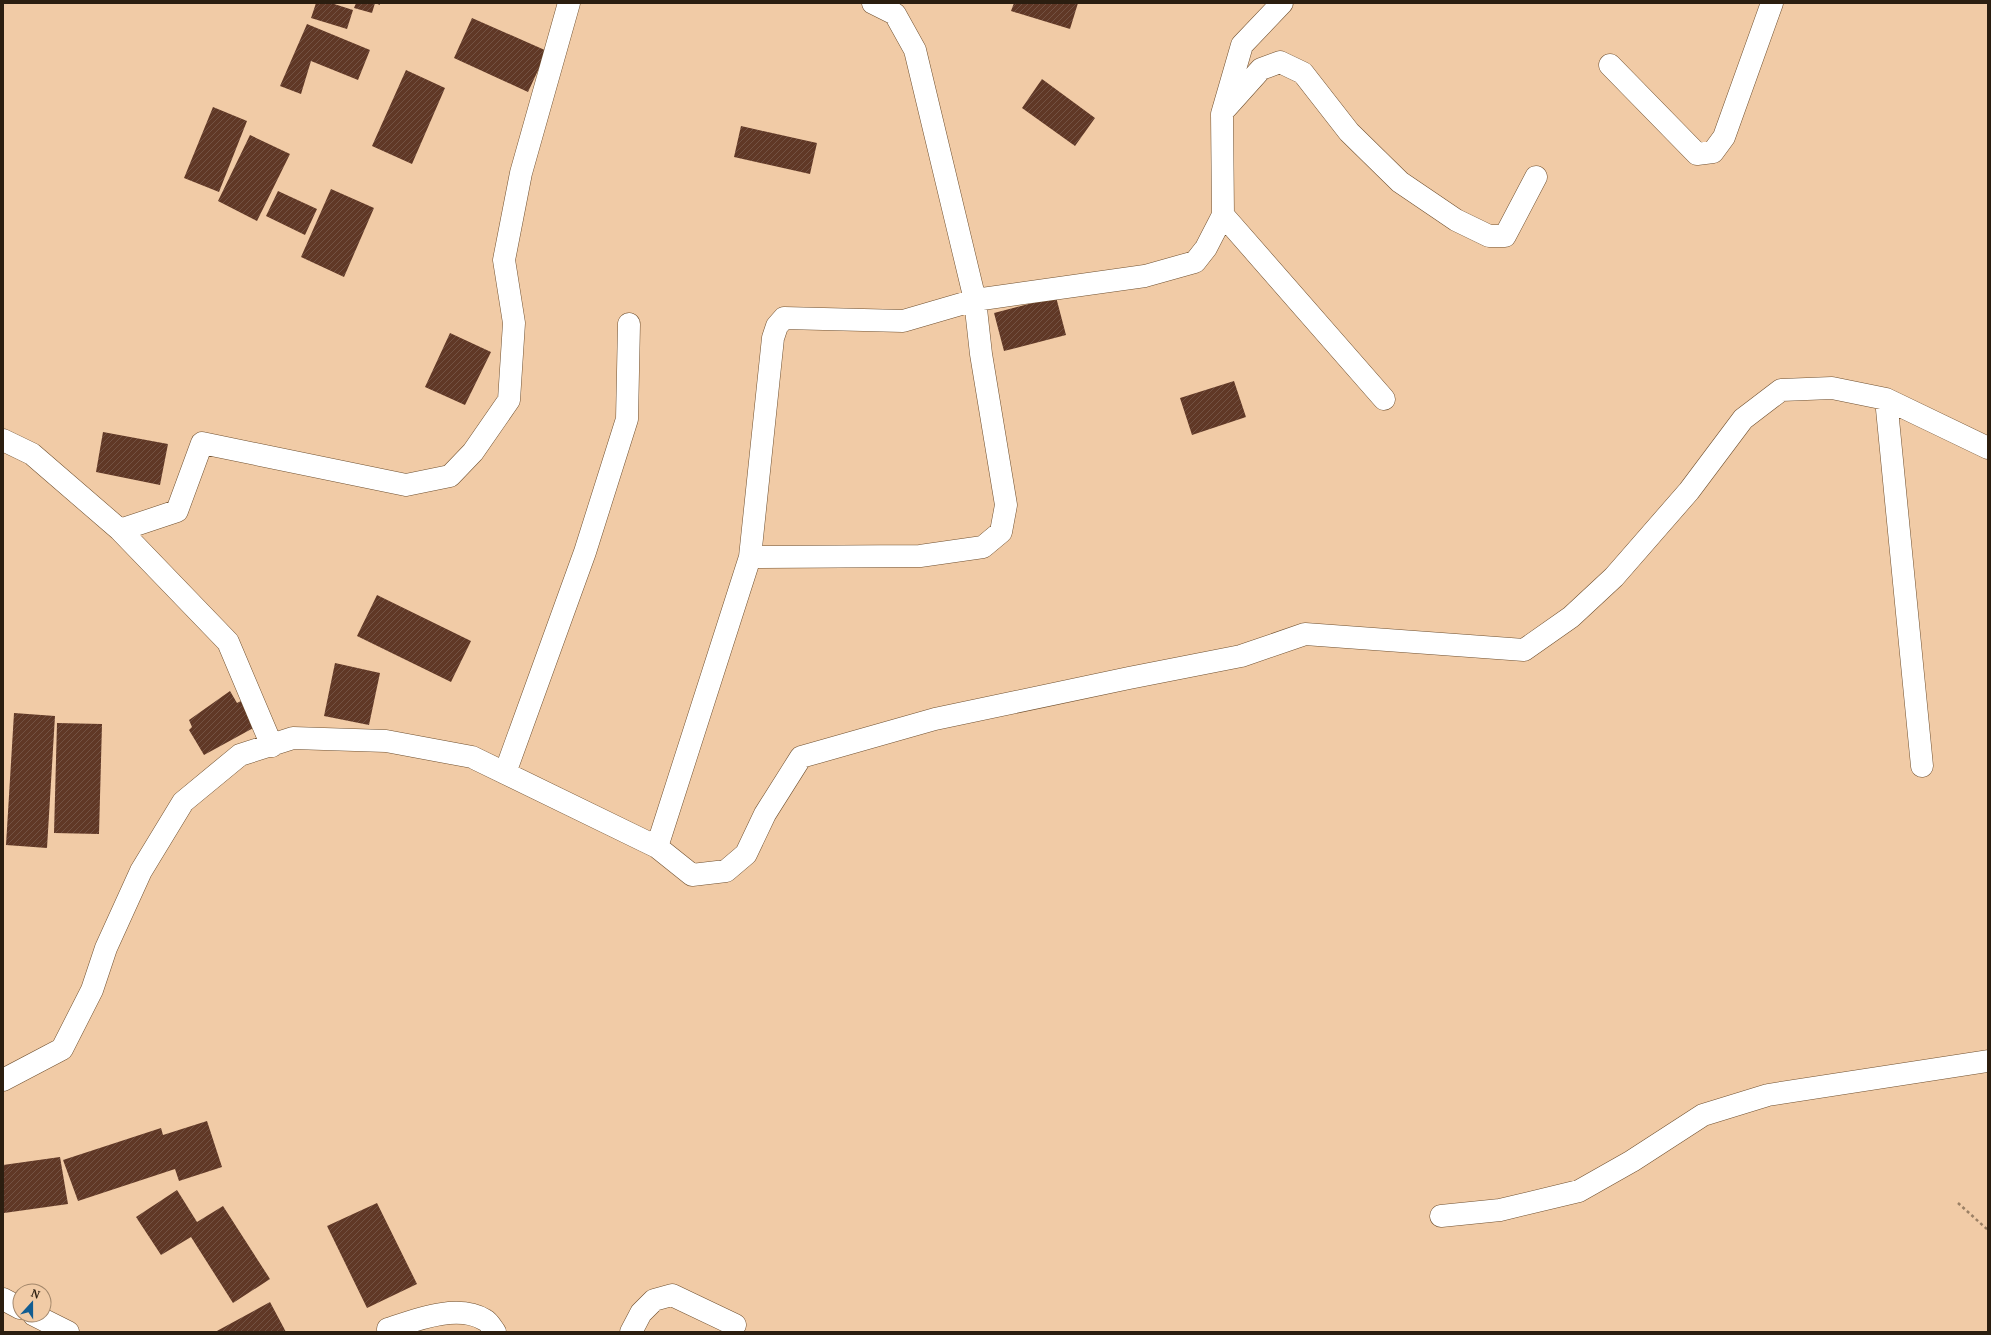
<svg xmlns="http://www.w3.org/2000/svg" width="1991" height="1335" font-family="'PT Serif',serif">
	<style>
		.building { fill: url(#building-hatch) }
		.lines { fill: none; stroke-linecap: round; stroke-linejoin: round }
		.street-casing { stroke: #70502f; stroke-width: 23 }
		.path { stroke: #9b8065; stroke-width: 2.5; stroke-dasharray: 3 3; stroke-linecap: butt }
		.street { stroke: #fff; stroke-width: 22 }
	</style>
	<defs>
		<pattern id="building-hatch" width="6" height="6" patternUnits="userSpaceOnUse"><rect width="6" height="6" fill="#603826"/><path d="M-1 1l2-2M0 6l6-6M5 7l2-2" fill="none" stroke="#735243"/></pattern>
	</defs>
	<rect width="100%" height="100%" fill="#f1cba6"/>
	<path class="building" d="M316 3H331L353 10 347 29 311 18Z
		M356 3H380V5L375 3 372 13 354 8Z
		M1014 3H1078L1070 29 1011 11Z
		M472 18 547 51 528 92 454 58Z
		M307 24 370 50 358 80 311 61 301 94 280 86Z
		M406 70 445 88 412 164 372 146Z
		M1042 79 1095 118 1075 146 1022 108Z
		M213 107 247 121 219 192 184 178Z
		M741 126 817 143 810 174 734 157Z
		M250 135 290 154 257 221 218 201Z
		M331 189 374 208 344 277 301 257Z
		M278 191 317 209 305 235 266 216Z
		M1056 297 1066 335 1004 351 994 313Z
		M450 333 491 352 465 405 425 387Z
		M1234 381 1246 417 1192 435 1180 398Z
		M103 432 168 444 160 485 96 472Z
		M377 595 471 641 451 682 357 636Z
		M335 663 380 673 369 725 324 716Z
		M230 691 237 703 241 701 257 726 204 755 189 730 192 727 189 720Z
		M14 713 55 716 47 848 6 845Z
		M57 723 102 724 99 834 54 833Z
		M207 1121 222 1167 179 1181 175 1169 78 1201 63 1160 161 1128 163 1135Z
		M60 1157 68 1204 4 1213 3 1165Z
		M177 1190 197 1222 223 1206 270 1279 233 1303 191 1237 161 1255 136 1217Z
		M377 1203 417 1284 367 1308 327 1226Z
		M270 1302 286 1332H215Z"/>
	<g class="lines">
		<defs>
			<path id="street" d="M1610 65 1697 154 1713 152 1724 137 1772 3
				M1226 108 1261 69 1280 62 1303 73 1349 132 1400 182 1456 220 1489 236H1505L1536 177
				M1223 215 1384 399
				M1886 399 1922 766
				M3 440 32 454 120 530
				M750 557 920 556 983 547 1001 532 1006 505 981 354 975 300 915 50 895 14 873 3
				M272 746 228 642 120 530 177 511 202 443 406 485 450 476 473 452 509 400 514 323 504 260 521 173 569 3
				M505 773 585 552 627 419 629 324
				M657 847 750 557 773 338 777 326 784 318 903 321 975 300 1145 276 1195 262 1206 248 1223 215 1222 114 1242 45 1282 3
				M3 1080 62 1049 92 990 106 948 141 871 183 802 240 755 293 738 386 741 472 757 657 847 692 875 726 871 746 854 765 814 801 757 935 719 1129 678 1241 656 1305 634 1524 650 1571 617 1614 577 1689 491 1743 419 1781 390 1832 388 1886 399 1988 448
				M1441 1216 1500 1210 1579 1191 1632 1161 1703 1115 1768 1095 1988 1061
				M3 1299 20 1308
				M34 1315 68 1332
				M388 1329C415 1320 458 1303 485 1320 489 1322 492 1328 495 1332
				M631 1332 641 1313 654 1300 672 1295 735 1325"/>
		</defs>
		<use href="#street" class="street-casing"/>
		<path class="path" d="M1958 1203 1988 1230"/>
		<use href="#street" class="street"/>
	</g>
	<rect width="1991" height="1335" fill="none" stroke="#2b1e10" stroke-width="8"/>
	<g transform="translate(32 1303) rotate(21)"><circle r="19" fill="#f1cba6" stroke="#a2866a"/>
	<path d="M0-3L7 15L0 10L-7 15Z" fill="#135d91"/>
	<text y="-6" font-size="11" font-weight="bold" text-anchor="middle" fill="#2b1e10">N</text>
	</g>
</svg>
